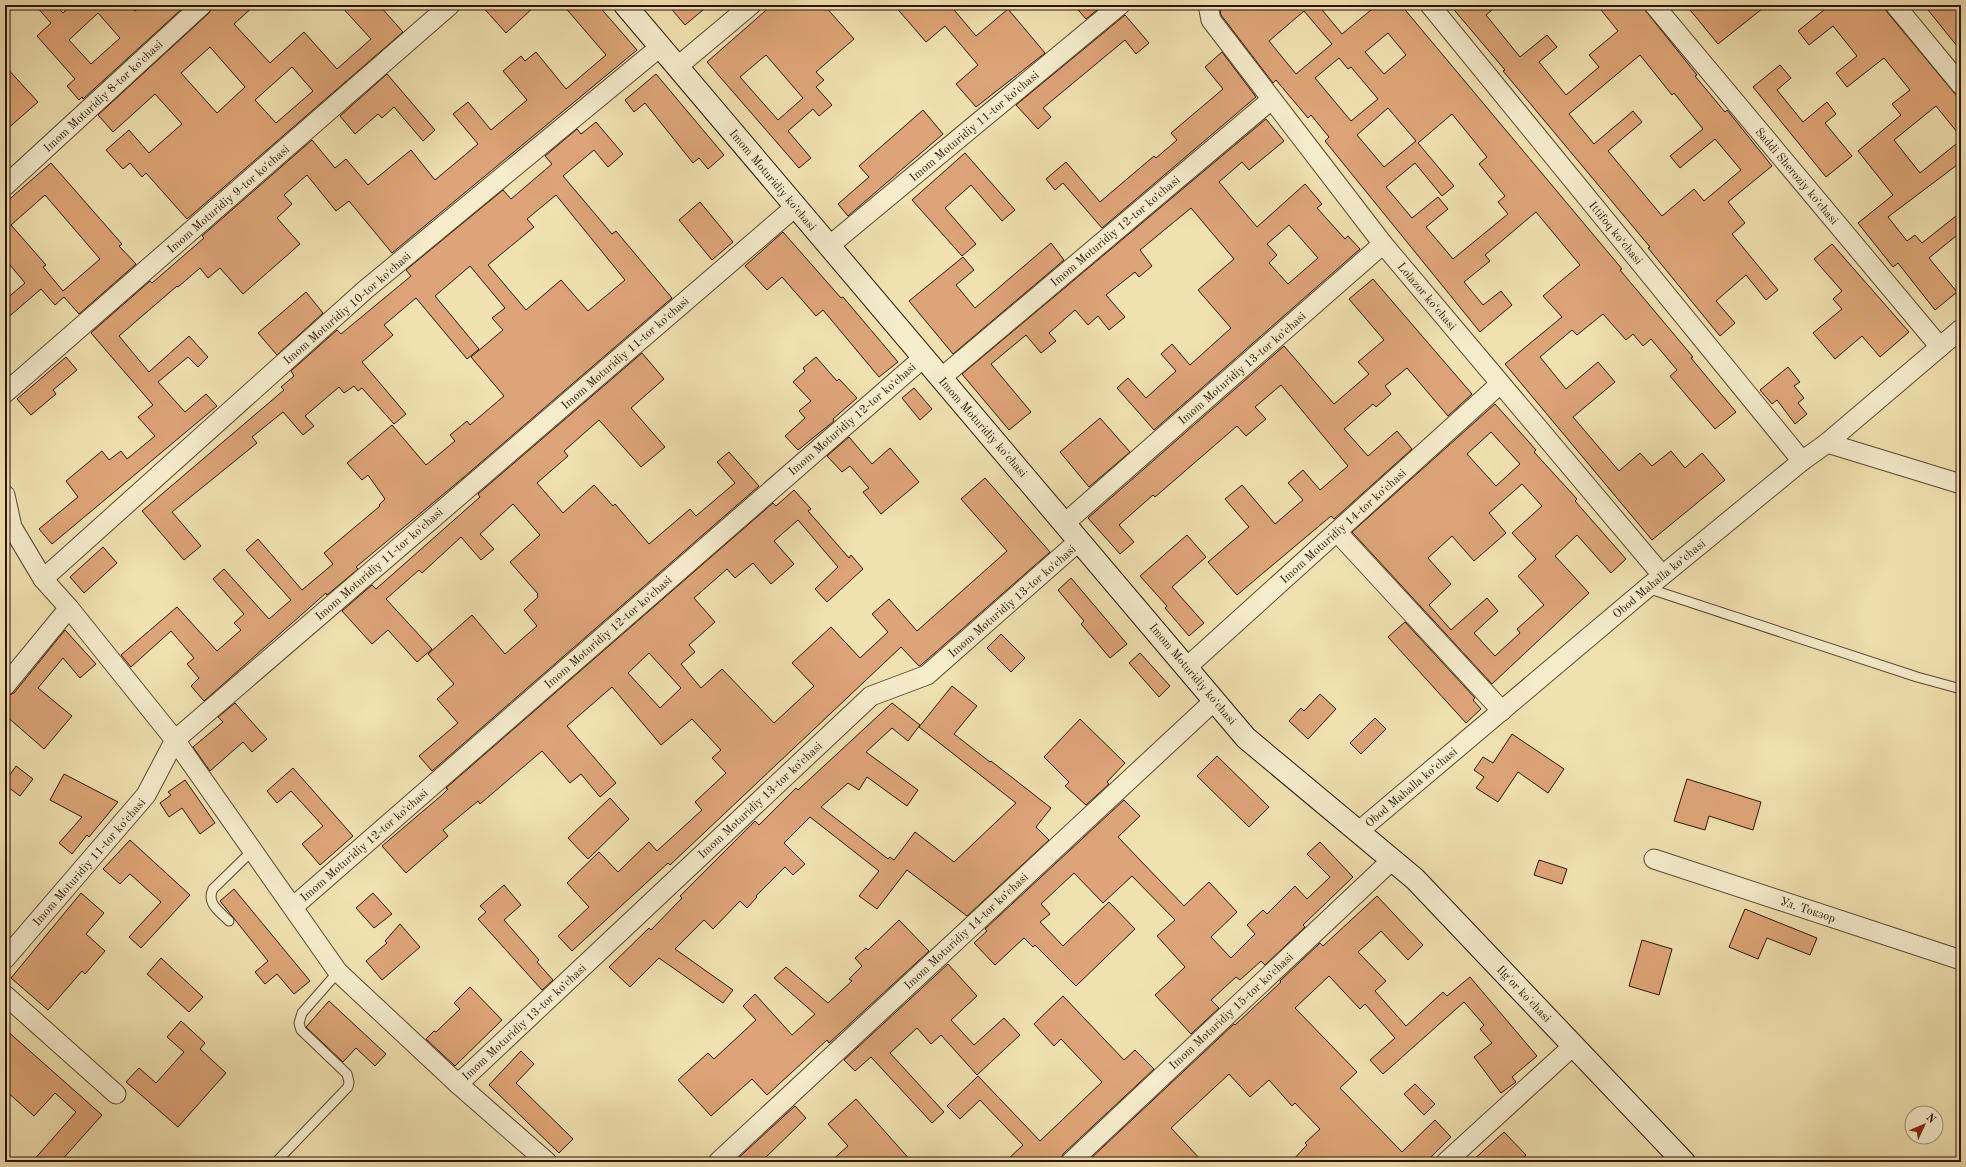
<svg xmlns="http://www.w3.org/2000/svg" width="1966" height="1167" font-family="'Old Standard TT',serif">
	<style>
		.building { fill: #dda577; stroke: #2a1403; fill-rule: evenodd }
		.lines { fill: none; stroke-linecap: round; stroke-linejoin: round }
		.lane-casing { stroke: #5c472e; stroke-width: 11 }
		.street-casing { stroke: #5c472e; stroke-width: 21 }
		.secondary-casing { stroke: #2a1403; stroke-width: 24 }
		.lane { stroke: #f5eccc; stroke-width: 9 }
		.street { stroke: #f5eccc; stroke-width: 19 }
		.secondary { stroke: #f5eccc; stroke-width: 22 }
		.labels { text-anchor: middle; stroke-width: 3; stroke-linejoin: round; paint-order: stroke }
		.street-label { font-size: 12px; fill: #2a1403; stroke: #f5eccc }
	</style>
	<rect width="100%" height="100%" fill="#f0e1b0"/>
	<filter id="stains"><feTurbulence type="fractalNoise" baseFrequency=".005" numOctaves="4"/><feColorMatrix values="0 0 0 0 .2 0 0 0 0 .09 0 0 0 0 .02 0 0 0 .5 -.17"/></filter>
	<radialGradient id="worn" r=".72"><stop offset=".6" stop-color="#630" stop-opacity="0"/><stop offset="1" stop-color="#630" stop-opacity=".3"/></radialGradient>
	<path class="building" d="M35 5H55L63 13 72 5H130L135 11 143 5H186L83 99 82 97 79 100 67 86 75 79 37 36 51 23ZM98 13 120 38 91 64 69 40Z
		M213 5H255L234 24 270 63 304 32 337 69 371 39 340 5H379L403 32 187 219 146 173 142 177 130 163 123 169 106 150 129 130 149 153 182 124 155 94 113 132 98 115 209 13ZM210 47 245 87 217 113 181 73ZM292 67 313 91 276 123 255 100Z
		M481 5H536L506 33Z
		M563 5H598L637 50 392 253 349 201 336 211 307 175 284 195 292 204 277 218 300 244 243 294 220 268 208 278 200 268 178 287 177 286 119 336 149 372 189 336 208 357 198 367 188 357 158 382 185 412 206 394 217 406 52 544 39 529 78 497 66 481 102 451 109 460 121 451 127 459 155 436 138 417 153 405 91 333 93 331 150 281 152 283 204 238 202 236 312 140 335 168 346 159 368 185 411 150 435 180 478 144 453 114 468 102 491 130 527 100 503 71 521 56 525 61 536 52 566 89 606 55Z
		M668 5H709L685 25Z
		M772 5H824L854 39 816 72 824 80 816 87 832 105 819 116 813 109 788 131 811 158 799 168 707 62ZM766 55 803 98 778 120 740 77Z
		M894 5H950L976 36 1008 9 1045 53 976 107 956 84 978 65 945 26 926 42Z
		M1074 5H1103L1086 19Z
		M1219 5H1318L1342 34 1377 5H1401L1622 269 1620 270 1693 357 1691 358 1736 412 1715 429 1670 376 1677 370 1651 339 1643 346 1633 334 1626 340 1603 314 1577 335 1572 330 1540 357 1566 389 1598 362 1615 382 1573 417 1619 471 1640 453 1652 466 1671 451 1685 468 1702 453 1725 480 1652 540 1505 364 1562 317 1543 296 1580 265 1536 212 1485 255 1490 261 1464 282 1483 305 1501 291 1512 305 1480 332 1325 141 1329 137 1311 115 1308 118 1276 80 1273 83 1221 15ZM1304 11 1332 44 1296 74 1269 41ZM1388 33 1406 55 1384 74 1365 52ZM1339 58 1348 69 1351 67 1378 99 1351 121 1315 78ZM1388 108 1416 141 1384 167 1357 135ZM1452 114 1487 157 1479 164 1505 196 1498 202 1508 214 1453 259 1426 227 1448 209 1438 197 1412 218 1386 187 1415 163 1442 196 1454 186 1418 143Z
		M1450 5H1498L1486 15 1520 57 1547 35 1557 47 1539 62 1566 95 1599 67 1589 55 1618 31 1597 5H1641L1697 75 1695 76 1725 112 1727 110 1772 166 1728 202 1745 223 1732 234 1778 290 1766 300 1746 275 1716 301 1735 323 1720 336 1648 248 1650 247 1503 71 1505 70ZM1640 55 1672 95 1674 93 1703 129 1670 156 1680 168 1715 139 1741 170 1704 201 1694 189 1662 216 1608 151 1642 122 1633 111 1594 144 1569 114Z
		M1686 5H1767L1718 44Z
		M1830 5H1884L1887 12 1961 101V137L1936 106 1894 140 1920 173 1961 140V162L1888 217 1907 241 1915 235 1922 243 1961 212V232L1929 258 1957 292 1935 310 1898 263 1893 267 1858 223 1893 195 1858 151 1901 115 1892 104 1910 90 1884 58 1847 87 1836 73 1857 56 1833 26 1809 45 1798 31Z
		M1924 5H1961V51Z
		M1125 15 1149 43 1136 54 1125 40 1043 108 1051 117 1038 129 1016 105Z
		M1222 52 1256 97 1102 228 1063 183 1055 190 1046 179 1066 162 1100 202 1154 156 1156 158 1177 140 1171 133 1223 89 1205 67Z
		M1780 65 1791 78 1777 90 1803 122 1827 102 1836 114 1825 123 1852 156 1826 177 1753 87Z
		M5 66 38 102 5 131Z
		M387 74 435 130 423 141 394 107 382 118 378 114 355 134 340 116Z
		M656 74 724 155 708 169 699 158 693 163 645 103 634 112 625 100Z
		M923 110 943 134 848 216 838 204 869 177 859 166Z
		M1266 119 1284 141 1249 170 1242 162 1219 182 1257 227 1305 184 1322 204 1317 208 1345 239 1348 236 1360 249 1154 430 1117 388 1128 378 1146 398 1176 371 1161 354 1172 344 1190 365 1231 328 1198 290 1234 259 1191 208 1140 250 1152 266 1139 277 1135 272 1106 295 1125 317 1109 330 1098 316 1088 325 1075 310 1049 333 1056 341 1041 353 1026 335 991 364 1031 412 1009 430 962 374ZM1289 225 1318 258 1288 284 1269 263 1277 255 1267 244Z
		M596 122 623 154 608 167 594 150 563 176 612 234 616 231 672 298 464 477 356 567 358 569 327 595 326 593 204 701 191 686 199 678 187 664 194 658 171 631 131 667 121 655 177 607 217 651 241 630 234 623 244 614 213 579 224 569 269 619 291 600 246 550 258 539 302 590 333 564 324 553 380 506 379 505 385 499 368 475 362 480 347 463 392 425 426 465 455 441 450 435 467 421 470 425 504 396 471 357 503 330 492 318 505 308 470 266 435 296 479 349 467 359 416 298 384 325 393 335 362 362 406 414 394 424 362 388 358 391 354 386 344 393 339 387 305 416 314 426 303 435 283 412 252 437 257 443 172 512 201 546 184 560 142 511 284 390 281 387 294 376 291 371 337 330 341 334 411 276 406 270 503 190 511 199 552 164 545 156 577 129 581 134ZM556 195 625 280 588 311 561 280 526 310 488 265 534 227 527 219Z
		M965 153 1015 210 1002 221 971 185 945 208 976 244 962 256 912 200Z
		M51 163 122 244 119 246 136 264 79 314 64 297 55 305 41 289 5 320V300L25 283 5 259V203ZM45 195 100 259 63 291 43 267 46 265 11 225Z
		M700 202 733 242 712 260 679 220Z
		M783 232 841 298 843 297 898 362 879 377 823 310 816 316 782 277 767 290 745 266Z
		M1051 243 1064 260 953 354 909 301 963 257 974 270 956 285 975 308Z
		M1832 244 1909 332 1880 357 1862 336 1835 359 1813 333 1842 309 1833 299 1842 291 1814 259Z
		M1373 279 1472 394 1448 416 1407 368 1385 386 1391 394 1376 407 1373 404 1344 429 1368 456 1397 431 1412 449 1334 519 1331 516 1237 595 1208 562 1249 527 1225 499 1242 485 1275 524 1303 500 1288 483 1303 470 1320 490 1348 466 1281 385 1255 407 1266 419 1246 436 1237 426 1155 497 1153 495 1119 525 1134 542 1120 554 1088 518 1284 346 1334 404 1369 374 1358 362 1384 340 1349 299Z
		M306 292 323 313 277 355 258 333Z
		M642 353 664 379 631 408 665 447 641 467 599 420 564 451 568 456 537 483 563 513 594 485 613 506 615 504 649 544 690 509 696 516 735 483 717 462 729 452 759 486 432 771 419 756 458 723 437 699 454 684 428 654 472 615 505 654 537 626 524 610 538 597 537 595 538 594 510 562 540 535 513 504 480 534 494 549 481 560 461 537 422 573 419 570 386 599 432 649 417 662 388 630 372 644 342 611 372 585 376 589 480 497 478 494Z
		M66 357 77 370 53 390 56 394 31 415 17 399Z
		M816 357 837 381 839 379 857 398 833 419 834 421 798 450 785 436 805 418 799 411 811 401 793 382 805 371 803 368Z
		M1788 367 1800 382 1794 386 1804 398 1798 403 1807 414 1795 424 1777 400 1772 404 1760 390Z
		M914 388 932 409 920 420 902 398Z
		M1495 404 1536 450 1534 452 1577 499 1575 501 1626 559 1611 573 1577 535 1555 556 1589 593 1492 684 1352 532ZM1491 432 1520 464 1496 486 1467 454ZM1522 484 1542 506 1512 533 1536 559 1518 576 1544 605 1517 629 1520 633 1495 656 1474 633 1498 611 1487 598 1451 630 1429 605 1451 584 1428 558 1452 536 1474 561 1506 533 1489 513Z
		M1100 418 1130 452 1089 487 1060 452Z
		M849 437 872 464 890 448 919 482 881 514 863 492 869 488 850 466 842 472 827 456Z
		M985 478 1050 552 921 665 919 666 901 647 670 865 668 863 572 951 558 936 589 907 567 883 599 852 618 872 649 842 657 851 702 810 695 802 726 773 712 758 721 750 692 719 661 745 612 687 567 726 616 783 600 797 581 774 570 783 542 751 480 804 478 801 443 830 448 836 406 873 382 846 442 795 448 789 446 788 773 503 776 506 794 490 811 509 808 511 849 558 851 555 863 569 827 602 815 589 838 567 798 520 774 541 794 564 771 584 753 563 735 578 727 569 694 598 715 622 689 645 695 652 681 664 701 688 722 669 774 723 814 686 792 663 831 627 860 658 888 632 872 614 889 599 917 631 1007 551 961 499ZM649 653 681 688 660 708 628 673Z
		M1187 535 1206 557 1172 587 1204 623 1189 636 1165 608 1167 606 1140 576Z
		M103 547 117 563 84 593 70 577Z
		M1071 578 1127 644 1110 658 1081 624 1084 621 1058 590Z
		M1405 622 1475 698 1473 700 1481 709 1466 723 1388 637Z
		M65 630 96 664 80 678 63 658 38 688 72 716 44 749 5 715V697L14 693Z
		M1001 634 1025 658 1011 672 987 648Z
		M1140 653 1170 686 1159 697 1129 663Z
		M952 686 977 706 954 734 990 762 991 761 1051 808 1036 827 1049 840 967 916 907 870 877 909 859 896 879 871 810 817 784 843 805 864 793 875 785 867 756 896 757 897 747 908 740 901 713 929 704 920 675 949 733 990 723 1003 659 958 630 987 609 967 649 928 651 930 682 898 680 896 755 821 759 825 796 788 798 790 892 703 920 725 908 741 892 728 866 752 918 790 907 806 867 777 859 790 848 783 821 807 888 859 890 857 894 860 915 832 954 862 1016 803 919 727Z
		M1320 694 1336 709 1308 739 1289 721 1301 708 1304 711Z
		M235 703 267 739 252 752 243 742 210 771 193 747 223 722 218 717Z
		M1375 718 1386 729 1361 754 1350 743Z
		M1080 719 1125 763 1107 782 1109 784 1086 805 1065 786 1069 782 1044 757Z
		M1512 734 1564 769 1548 793 1518 772 1498 802 1476 788 1484 777 1474 770 1483 757 1493 763Z
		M1217 756 1269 807 1249 827 1197 776Z
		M16 766 33 779 20 796 5 785V782Z
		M293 768 353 836 320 865 302 844 323 826 291 791 277 803 267 791Z
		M64 774 118 802 89 837 87 835 72 854 59 843 82 817 50 800Z
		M1687 779 1761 802 1753 830 1709 816 1705 830 1674 821Z
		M185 780 215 823 200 834 182 808 169 817 160 803 171 795 168 792Z
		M610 798 629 819 588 859 568 838Z
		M1124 800 1140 816 1118 837 1184 906 1209 882 1237 912 1211 937 1231 958 1255 934 1247 925 1263 910 1267 914 1295 886 1307 899 1330 877 1307 854 1320 842 1353 877 1303 925 1305 927 1265 965 1261 961 1240 980 1236 977 1211 1000 1219 1008 1191 1034 1155 995 1185 967 1157 936 1175 920 1132 876 1103 903 1074 873 1041 904 1050 914 1040 922 1063 946 1109 902 1135 929 1076 986 1035 945 1033 947 1024 938 995 965 974 943 987 931 985 929Z
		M130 840 190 895 141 948 129 937 161 902 130 874 120 884 103 869Z
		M1539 860 1567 869 1562 884 1534 875Z
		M504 885 521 905 504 920 539 960 537 962 553 980 542 990 478 919 486 912 480 906Z
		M234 889 310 981 294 994 277 974 265 984 255 972 268 961 220 901Z
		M81 893 104 913 86 934 105 951 85 974 82 971 48 1010 11 978Z
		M373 893 392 914 374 928 356 908Z
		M1377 896 1423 945 1408 960 1381 931 1358 952 1386 981 1375 991 1406 1026 1443 992 1447 996 1470 977 1537 1056 1512 1077 1516 1082 1501 1093 1474 1057 1492 1043 1480 1029 1484 1025 1464 1002 1383 1074 1370 1060 1395 1038 1365 1004 1360 1009 1329 976 1295 1008 1357 1072 1340 1088 1402 1152 1435 1120 1451 1137 1426 1162H1291L1307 1145 1305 1143 1320 1129 1295 1103 1292 1106 1269 1080 1250 1097 1229 1074 1171 1128 1203 1162H1087L1234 1024 1235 1025 1281 982 1280 981 1320 943 1323 946Z
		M1745 909 1817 938 1810 955 1767 938 1758 959 1729 947Z
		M899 920 929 951 829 1043 827 1040 767 1095 752 1079 711 1116 678 1080 708 1053 714 1059 756 1020 743 1006 755 994 792 1035 815 1014 774 978 786 967 828 1003 852 981 849 979 862 966 855 958 866 948 868 950Z
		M400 924 420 947 382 980 366 961 387 943 385 941Z
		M1642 940 1672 949 1659 995 1629 986Z
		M161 958 203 997 189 1012 147 974Z
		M948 964 977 996 951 1020 974 1045 1004 1018 1020 1035 977 1075 941 1035 931 1044 917 1028 890 1053 944 1112 932 1123 871 1057 855 1071 844 1060Z
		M470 987 502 1020 455 1066 426 1039 434 1031 436 1032 460 1009 454 1003Z
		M1063 996 1124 1060 1135 1050 1154 1069 1063 1154 1060 1162H1005L1023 1145 980 1100 960 1119 947 1106 978 1076 1040 1141 1102 1082 1061 1039 1054 1046 1034 1024Z
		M329 1001 386 1054 375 1066 356 1048 343 1062 306 1027Z
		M181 1021 205 1043 200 1049 226 1073 178 1127 126 1082 139 1068 156 1083 184 1052 167 1037Z
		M5 1029 102 1115 60 1162H32L76 1112 55 1093 34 1116 5 1090Z
		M521 1051 534 1064 516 1083 573 1139 559 1153 489 1085Z
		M1415 1084 1435 1104 1424 1115 1404 1094Z
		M856 1099 912 1162H830L848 1146 828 1124Z
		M795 1106 806 1118 761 1162H734Z
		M1504 1132 1526 1155 1518 1162H1471Z"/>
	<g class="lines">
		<defs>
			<path id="lane" d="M1647 588 1917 677 1961 689
				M229 921C219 911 206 903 213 889L253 850
				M276 1162 348 1087 349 1082 347 1074 301 1030 299 1023 302 1013 338 972"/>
			<g id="street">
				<path id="s1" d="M1208 5 1211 20 1383 244 1662 575"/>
				<path id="s2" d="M1430 5 1802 461"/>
				<path d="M1654 5 1940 347"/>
				<path d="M1895 5 1961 85"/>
				<path d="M677 67 751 5"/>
				<path d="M5 186 202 5"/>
				<path d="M829 246 1120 5"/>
				<path d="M941 378 1271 100"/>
				<path d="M5 393 450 5"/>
				<path d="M1827 443 1961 484"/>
				<path d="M5 495 12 527 43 579 69 608 175 740 338 972 458 1084 547 1162"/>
				<path d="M1065 523 1383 244"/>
				<path d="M1337 532 1502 711"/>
				<path d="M43 579 365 290 660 47"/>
				<path d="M1187 667 1500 384"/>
				<path d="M5 686 69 608"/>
				<path id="s3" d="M1359 831 1647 588 1802 461 1827 443 1961 329"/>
				<path id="s4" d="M1654 859 1961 960"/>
				<path d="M293 907 923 358"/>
				<path d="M5 959 146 795 175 740 795 207"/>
				<path d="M5 995 116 1094"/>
				<path d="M458 1084 871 696 927 675 1079 541"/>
				<path d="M718 1162 1214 701"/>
				<path d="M1071 1162 1392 860"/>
				<path d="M1446 1162 1573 1046"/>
			</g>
			<g id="secondary">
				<path id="s5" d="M625 5 1246 738 1415 879 1684 1162"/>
			</g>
		</defs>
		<use href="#lane" class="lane-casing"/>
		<use href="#street" class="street-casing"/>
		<use href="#secondary" class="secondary-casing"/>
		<use href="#lane" class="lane"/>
		<use href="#street" class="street"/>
		<use href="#secondary" class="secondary"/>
	</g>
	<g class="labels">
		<g class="street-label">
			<text transform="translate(103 96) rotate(-43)" y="4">Imom Moturidiy 8-tor koʻchasi</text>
			<text transform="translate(974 126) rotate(-40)" y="4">Imom Moturidiy 11-tor koʻchasi</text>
			<text transform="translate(1797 176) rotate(50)" y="4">Saddi Sheroziy koʻchasi</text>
			<text transform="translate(773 180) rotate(50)" y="4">Imom Moturidiy koʻchasi</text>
			<text transform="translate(228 199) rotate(-41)" y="4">Imom Moturidiy 9-tor koʻchasi</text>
			<text transform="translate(1115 231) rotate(-40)" y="4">Imom Moturidiy 12-tor koʻchasi</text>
			<text dy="4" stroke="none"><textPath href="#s2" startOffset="294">Ittifoq ko‘chasi</textPath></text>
			<text dy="4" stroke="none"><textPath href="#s1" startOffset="366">Lolazor ko‘chasi</textPath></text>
			<text transform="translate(347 308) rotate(-41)" y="4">Imom Moturidiy 10-tor koʻchasi</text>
			<text transform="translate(625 353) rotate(-41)" y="4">Imom Moturidiy 11-tor koʻchasi</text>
			<text transform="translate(1242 368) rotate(-41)" y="4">Imom Moturidiy 13-tor koʻchasi</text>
			<text transform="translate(852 419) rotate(-41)" y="4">Imom Moturidiy 12-tor koʻchasi</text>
			<text transform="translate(983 427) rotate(49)" y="4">Imom Moturidiy koʻchasi</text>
			<text transform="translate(1343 526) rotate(-42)" y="4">Imom Moturidiy 14-tor koʻchasi</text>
			<text transform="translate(379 564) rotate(-41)" y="4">Imom Moturidiy 11-tor koʻchasi</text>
			<text dy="4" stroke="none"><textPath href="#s3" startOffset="392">Obod Mahalla ko‘chasi</textPath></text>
			<text transform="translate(1012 601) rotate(-41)" y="4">Imom Moturidiy 13-tor koʻchasi</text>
			<text transform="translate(608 632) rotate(-41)" y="4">Imom Moturidiy 12-tor koʻchasi</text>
			<text transform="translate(1193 674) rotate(50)" y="4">Imom Moturidiy koʻchasi</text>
			<text dy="4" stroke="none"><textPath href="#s3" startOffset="68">Obod Mahalla ko‘chasi</textPath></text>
			<text transform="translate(760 800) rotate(-43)" y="4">Imom Moturidiy 13-tor koʻchasi</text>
			<text transform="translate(364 845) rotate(-41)" y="4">Imom Moturidiy 12-tor koʻchasi</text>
			<text transform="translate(89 862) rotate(-49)" y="4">Imom Moturidiy 11-tor koʻchasi</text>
			<text dy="4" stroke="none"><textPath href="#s4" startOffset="162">Ул. Токзор</textPath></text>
			<text transform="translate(966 931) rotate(-43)" y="4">Imom Moturidiy 14-tor koʻchasi</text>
			<text dy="4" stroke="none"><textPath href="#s5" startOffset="1339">Ilg'or ko'chasi</textPath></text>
			<text transform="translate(1231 1011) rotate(-43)" y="4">Imom Moturidiy 15-tor koʻchasi</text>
			<text transform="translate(524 1022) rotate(-43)" y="4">Imom Moturidiy 13-tor koʻchasi</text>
		</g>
	</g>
	<rect width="1966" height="1167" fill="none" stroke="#f0e1b0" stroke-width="20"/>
	<rect x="6" y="6" width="1954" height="1155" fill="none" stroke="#2a1403" stroke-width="2"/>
	<rect x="10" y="10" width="1946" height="1147" fill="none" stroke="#2a1403"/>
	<g transform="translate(1924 1125) rotate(46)"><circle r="19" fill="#f5eccc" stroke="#a4967c"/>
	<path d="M0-3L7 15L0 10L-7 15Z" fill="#8f2418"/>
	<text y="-6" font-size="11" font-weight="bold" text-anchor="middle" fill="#2a1403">N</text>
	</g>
	<rect width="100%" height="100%" filter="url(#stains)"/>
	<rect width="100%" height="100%" fill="url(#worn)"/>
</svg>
